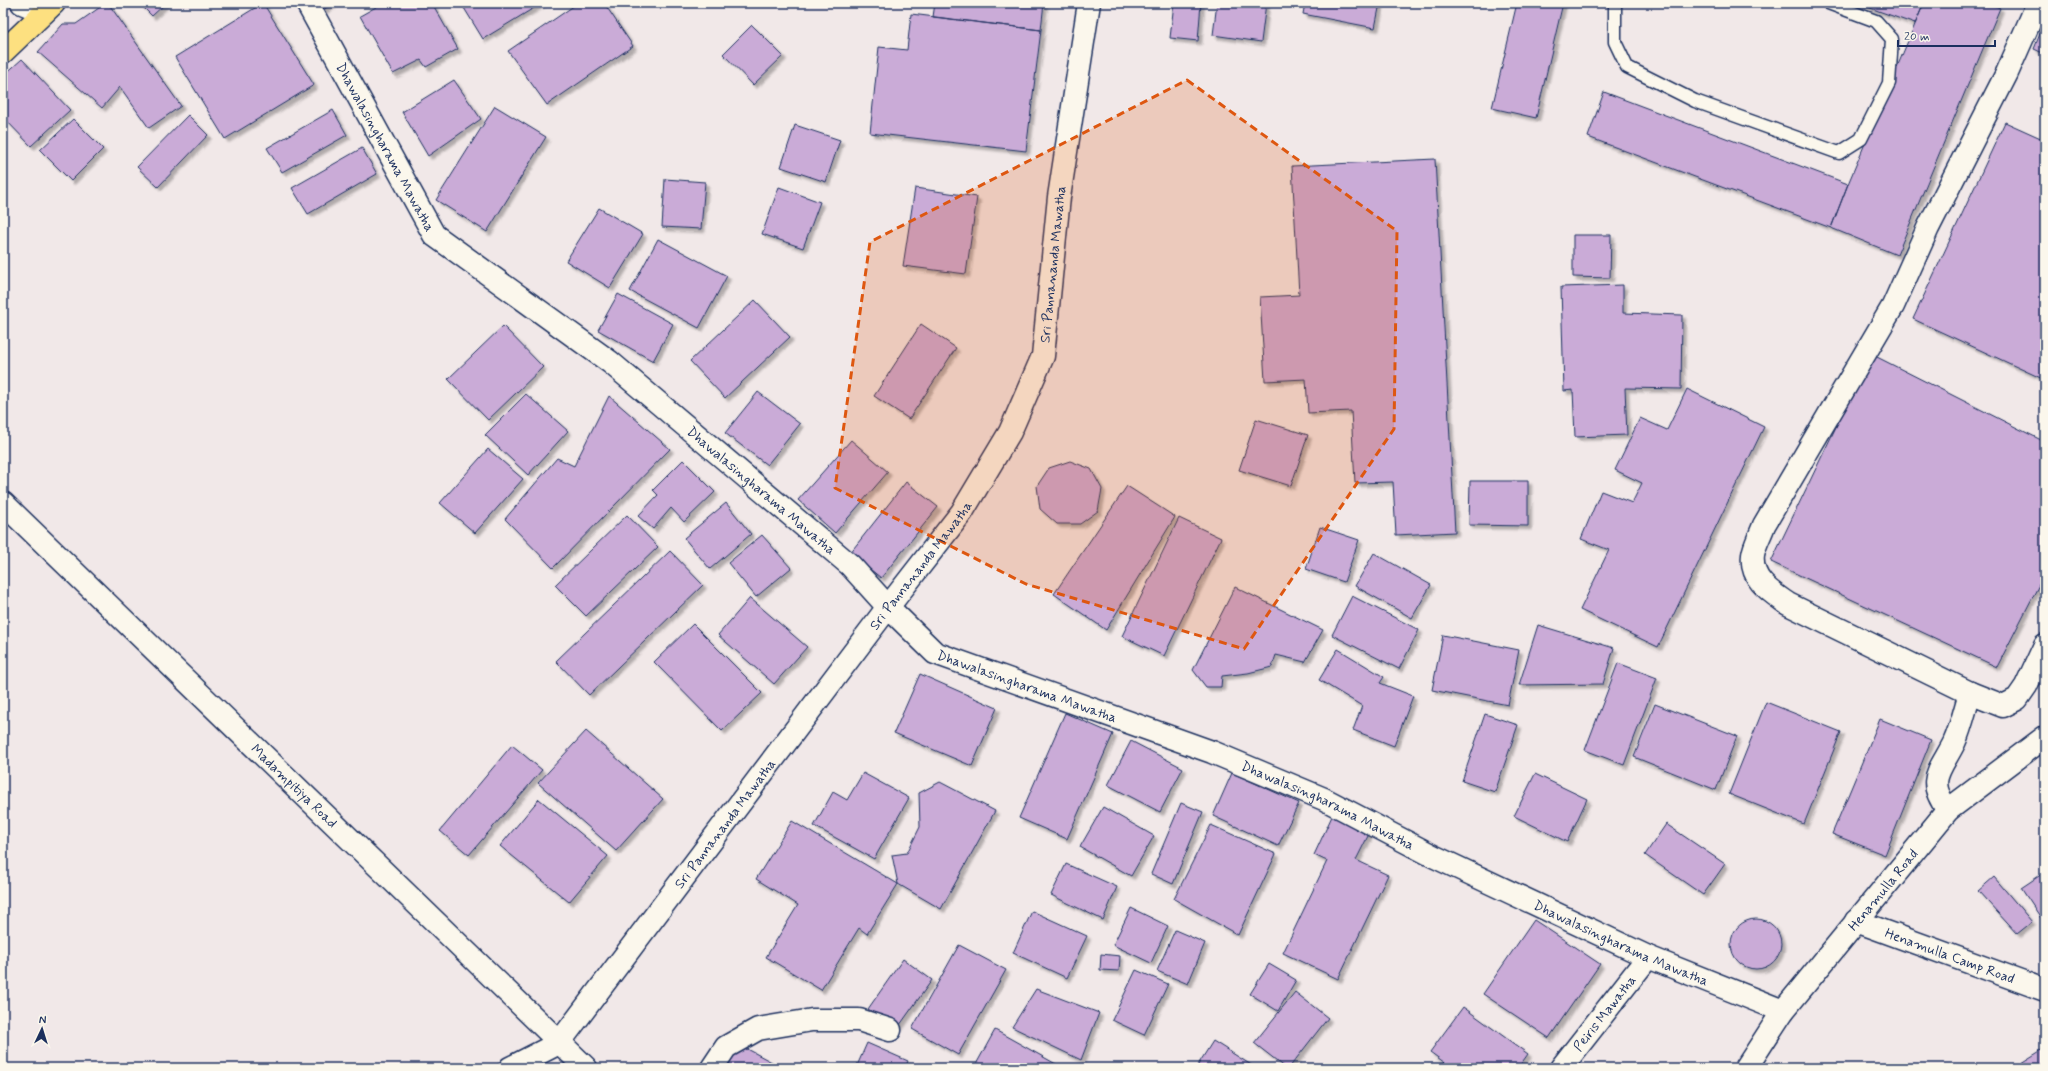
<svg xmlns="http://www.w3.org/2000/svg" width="2048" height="1071" font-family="Mynerve,sans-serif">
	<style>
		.building { fill: #caabd7; stroke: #1b2f5e; filter: url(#shadow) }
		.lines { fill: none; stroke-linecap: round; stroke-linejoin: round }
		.service-casing { stroke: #1b2f5e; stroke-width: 15 }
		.minor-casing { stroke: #1b2f5e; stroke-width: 25 }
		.secondary-casing { stroke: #1b2f5e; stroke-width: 25 }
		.primary-casing { stroke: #1b2f5e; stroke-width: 25 }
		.service { stroke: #fbf7ec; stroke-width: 12 }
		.minor { stroke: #fbf7ec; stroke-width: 22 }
		.secondary { stroke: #fbf7ec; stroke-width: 22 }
		.primary { stroke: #fde080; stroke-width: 22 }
		.marked { fill: #de5710; fill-opacity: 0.2; stroke: #de5710; stroke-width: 3; stroke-dasharray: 8 5; stroke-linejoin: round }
		.labels { text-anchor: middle; stroke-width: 4; stroke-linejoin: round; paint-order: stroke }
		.street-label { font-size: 14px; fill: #1b2f5e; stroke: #fbf7ec }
	</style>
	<defs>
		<filter id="shadow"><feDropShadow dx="3.5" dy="3.5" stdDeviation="1" flood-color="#0004"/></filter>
	</defs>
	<rect width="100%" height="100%" fill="#f1e8e8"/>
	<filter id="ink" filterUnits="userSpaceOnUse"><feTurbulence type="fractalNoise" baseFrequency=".025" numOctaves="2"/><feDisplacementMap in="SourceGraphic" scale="8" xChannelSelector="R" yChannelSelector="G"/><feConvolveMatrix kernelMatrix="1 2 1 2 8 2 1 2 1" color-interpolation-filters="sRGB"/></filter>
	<g filter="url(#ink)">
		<path class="building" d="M106 3H108L181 106 149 128 120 87 102 108 38 52 63 24H76Z
			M139 3H166L152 16Z
			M263 3 314 85 225 139 175 57Z
			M318 3H334L323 10Z
			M383 3H432L458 49 426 67 421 60 393 74 360 16Z
			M461 3H542L483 39Z
			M578 3H604L633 46 547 105 508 51Z
			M935 3H1044L1041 30 933 17Z
			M1174 3H1201L1198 41 1170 38Z
			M1217 3H1266L1261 42 1213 35Z
			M1305 3H1380L1375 28 1303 14Z
			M1517 3H1563L1536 118 1492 108Z
			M1856 3H1924L1915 24Z
			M1924 3H1988L2000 8 1897 255 1831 228 1848 184Z
			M911 14 1041 30 1026 151 870 133 879 47 907 50Z
			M2045 21V54L2034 49Z
			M752 25 783 56 753 85 723 54Z
			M22 59 70 110 31 146 3 117V76Z
			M454 80 481 119 428 156 402 112Z
			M1604 92 1848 184 1831 228 1588 137Z
			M495 106 546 137 487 232 436 200Z
			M333 110 347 135 282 172 267 148Z
			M188 115 208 135 158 187 137 167Z
			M73 119 103 149 71 181 40 150Z
			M2005 122 2045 140V380L1913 319Z
			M795 125 840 140 826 182 781 167Z
			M362 148 377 174 308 214 292 188Z
			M1435 159 1455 532 1396 535 1393 482 1355 483 1351 411 1308 413 1306 379 1265 381 1260 297 1299 295 1292 166Z
			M665 179 705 182 701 229 662 227Z
			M779 187 820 202 803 248 762 234Z
			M915 188 977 197 966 274 903 266Z
			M599 208 643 234 610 288 566 261Z
			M1573 235H1611L1610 278 1573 277Z
			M658 239 727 276 699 328 630 291Z
			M1623 285V313L1682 315 1681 389 1625 388 1627 435 1575 437 1573 390 1564 391 1561 287Z
			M618 294 673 324 653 361 598 330Z
			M755 300 790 337 725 398 690 361Z
			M921 324 956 348 909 419 874 396Z
			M503 326 543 367 488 420 448 379Z
			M1871 354 2045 442V573L1997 667 1771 562Z
			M1687 389 1764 427 1658 647 1580 610 1609 550 1581 539 1601 491 1632 503 1642 483 1615 470 1640 418 1667 430Z
			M758 392 800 424 767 465 725 433Z
			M526 394 568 431 528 475 485 435Z
			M609 396 670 449 553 568 505 519 557 458 574 466Z
			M1256 419 1308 435 1291 486 1239 470Z
			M851 440 888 472 835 533 798 500Z
			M488 449 523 479 475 533 440 503Z
			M683 460 715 492 684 522 671 508 653 529 638 516 658 495 653 490Z
			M1070 461 1091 469 1102 489 1098 511 1080 524H1057L1040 509 1037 486 1049 468Z
			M1470 481H1528V526L1469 525Z
			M906 482 938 507 881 578 850 553Z
			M1127 486 1175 517 1106 630 1054 594Z
			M726 503 751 534 710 569 684 538Z
			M627 515 658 547 586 616 555 585Z
			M1179 518 1221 538 1164 656 1122 636Z
			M1320 527 1359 540 1344 582 1306 569Z
			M762 535 791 568 756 597 728 563Z
			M670 551 703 585 589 695 556 661Z
			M1374 553 1431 585 1412 618 1355 586Z
			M1235 587 1323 630 1305 662 1276 655 1272 667 1248 673 1222 676 1221 687H1206L1193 670Z
			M1352 596 1419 630 1399 669 1332 635Z
			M750 598 807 647 774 684 718 635Z
			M693 624 762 693 722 731 654 662Z
			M1538 625 1614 648 1603 684 1519 685Z
			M1443 635 1519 650 1508 705 1432 690Z
			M1338 649 1384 677 1380 683 1413 696 1394 746 1353 730 1362 706 1319 680Z
			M1618 663 1657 678 1624 765 1585 750Z
			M920 674 997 708 972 766 894 733Z
			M1766 702 1841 732 1804 824 1729 794Z
			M1655 704 1737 736 1716 790 1634 757Z
			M1065 713 1113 734 1067 839 1019 818Z
			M1485 714 1518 725 1495 792 1462 781Z
			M1880 719 1931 740 1885 855 1832 834Z
			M586 731 663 799 616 851 538 783Z
			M1131 741 1183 768 1160 812 1108 785Z
			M512 745 542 770 469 855 440 831Z
			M863 773 909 798 874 859 814 826 833 792 847 800Z
			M1232 773 1299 803 1278 846 1213 816Z
			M1535 774 1587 799 1567 842 1514 816Z
			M940 782 995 811 941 909 898 884 892 855 907 853 920 827 919 793Z
			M539 799 608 856 569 902 500 846Z
			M1181 803 1203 812 1173 884 1151 874Z
			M1103 807 1154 836 1131 876 1080 847Z
			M1333 814 1370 832 1356 860 1388 875 1338 979 1283 953 1327 861 1314 855Z
			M792 821 898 884 867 934 859 928 821 990 766 957 798 905 756 879Z
			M1666 824 1725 864 1703 895 1645 855Z
			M1211 825 1276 854 1238 935 1174 899Z
			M1066 864 1117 887 1103 920 1051 895Z
			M2045 872V924L2021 888Z
			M1994 877 2032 922 2017 934 1978 891Z
			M1131 908 1168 926 1151 963 1113 945Z
			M1032 911 1087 936 1067 978 1013 953Z
			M1731 944a25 25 0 1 1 50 0a25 25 0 1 1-50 0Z
			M1534 920 1600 964 1549 1038 1483 994Z
			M1175 930 1205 943 1188 984 1157 971Z
			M959 945 1006 970 958 1055 912 1029Z
			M1101 954 1120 956 1119 971 1100 970Z
			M903 959 932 980 897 1029 868 1009Z
			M1269 964 1296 980 1278 1011 1250 994Z
			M1136 970 1168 984 1144 1035 1112 1020Z
			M1036 989 1099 1013 1081 1060 1012 1027Z
			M1295 992 1328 1018 1289 1068H1286L1254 1043Z
			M1463 1007 1528 1054 1518 1068H1452L1430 1052Z
			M995 1030 1063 1068H974Z
			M1213 1041 1256 1068H1196Z
			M867 1043 908 1061 905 1068H856Z
			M738 1044 783 1068H723Z
			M2045 1048V1068H2024L2021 1063Z"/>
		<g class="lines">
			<defs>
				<path id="service" d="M1615 3V42L1627 67 1695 101 1839 153 1861 139 1889 83 1892 39 1876 21 1828 3"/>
				<g id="minor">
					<path d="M22 3 44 12"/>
					<path id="s1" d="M307 3 434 235 610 362 850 565 888 607 935 653 1212 752 1324 799 1433 856 1648 957 1783 1011"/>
					<path d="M2038 3 2007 73 1928 228 1893 306 1764 525C1761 534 1754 546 1753 555 1750 580 1771 592 1788 604L1970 693 2003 706 2017 699 2026 686 2045 645"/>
					<path d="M1948 810C1925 780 1940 771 1954 743 1961 728 1965 709 1970 693"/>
					<path id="s2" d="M1856 921 2045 990"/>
					<path d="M712 1068 726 1047 758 1029 812 1020H859L890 1030"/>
					<path id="s3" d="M1561 1068 1648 957"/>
					<path id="s4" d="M1746 1068 1783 1011 1948 810 2045 737"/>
				</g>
				<g id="secondary">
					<path id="s5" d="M3 503 586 1068"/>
					<path id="s6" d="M510 1068 559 1043 888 607 962 512 1010 432 1043 356 1059 197 1089 3"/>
				</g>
				<path id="primary" d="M3 52 54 3"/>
			</defs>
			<use href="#service" class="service-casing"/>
			<use href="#minor" class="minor-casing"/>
			<use href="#secondary" class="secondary-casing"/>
			<use href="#primary" class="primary-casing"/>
			<use href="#service" class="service"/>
			<use href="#minor" class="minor"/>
			<use href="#secondary" class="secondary"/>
			<use href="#primary" class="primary"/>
		</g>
	</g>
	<path class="marked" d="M1187 80 1397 231 1394 429 1244 649 1026 584 835 488 870 242Z"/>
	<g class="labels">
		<g class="street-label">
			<text dy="5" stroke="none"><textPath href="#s1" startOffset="164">Dhawalasingharama Mawatha</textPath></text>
			<text dy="5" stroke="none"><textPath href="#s6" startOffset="990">Sri Pannananda Mawatha</textPath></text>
			<text dy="5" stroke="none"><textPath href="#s1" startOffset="680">Dhawalasingharama Mawatha</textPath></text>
			<text dy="5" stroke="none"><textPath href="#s6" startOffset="654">Sri Pannananda Mawatha</textPath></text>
			<text dy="5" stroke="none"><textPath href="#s1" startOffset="1016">Dhawalasingharama Mawatha</textPath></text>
			<text dy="5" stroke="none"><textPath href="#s5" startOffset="406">Madampitiya Road</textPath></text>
			<text dy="5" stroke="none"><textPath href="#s1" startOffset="1340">Dhawalasingharama Mawatha</textPath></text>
			<text dy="5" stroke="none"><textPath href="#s6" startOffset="330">Sri Pannananda Mawatha</textPath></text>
			<text dy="5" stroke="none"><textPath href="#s4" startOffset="225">Henamulla Road</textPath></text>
			<text dy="5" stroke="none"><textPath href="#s1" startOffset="1664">Dhawalasingharama Mawatha</textPath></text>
			<text dy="5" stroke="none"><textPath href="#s2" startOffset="100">Henamulla Camp Road</textPath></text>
			<text dy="5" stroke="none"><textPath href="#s3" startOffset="70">Peiris Mawatha</textPath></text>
		</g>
	</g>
	<rect width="2048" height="1071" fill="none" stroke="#fbf7ec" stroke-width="16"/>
	<rect x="8" y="8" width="2032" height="1055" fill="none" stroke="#1b2f5e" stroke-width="1.5" filter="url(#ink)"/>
	<g transform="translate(42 1029) rotate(4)" stroke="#fbf7ec" stroke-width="3" paint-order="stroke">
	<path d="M0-3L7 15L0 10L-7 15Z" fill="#1b2f5e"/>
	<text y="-6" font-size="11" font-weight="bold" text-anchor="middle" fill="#1b2f5e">N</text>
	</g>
	<path d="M1898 40v6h97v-6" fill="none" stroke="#1b2f5e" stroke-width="2"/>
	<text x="1904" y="40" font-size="12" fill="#1b2f5e" stroke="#fbf7ec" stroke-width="3" paint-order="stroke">20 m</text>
</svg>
